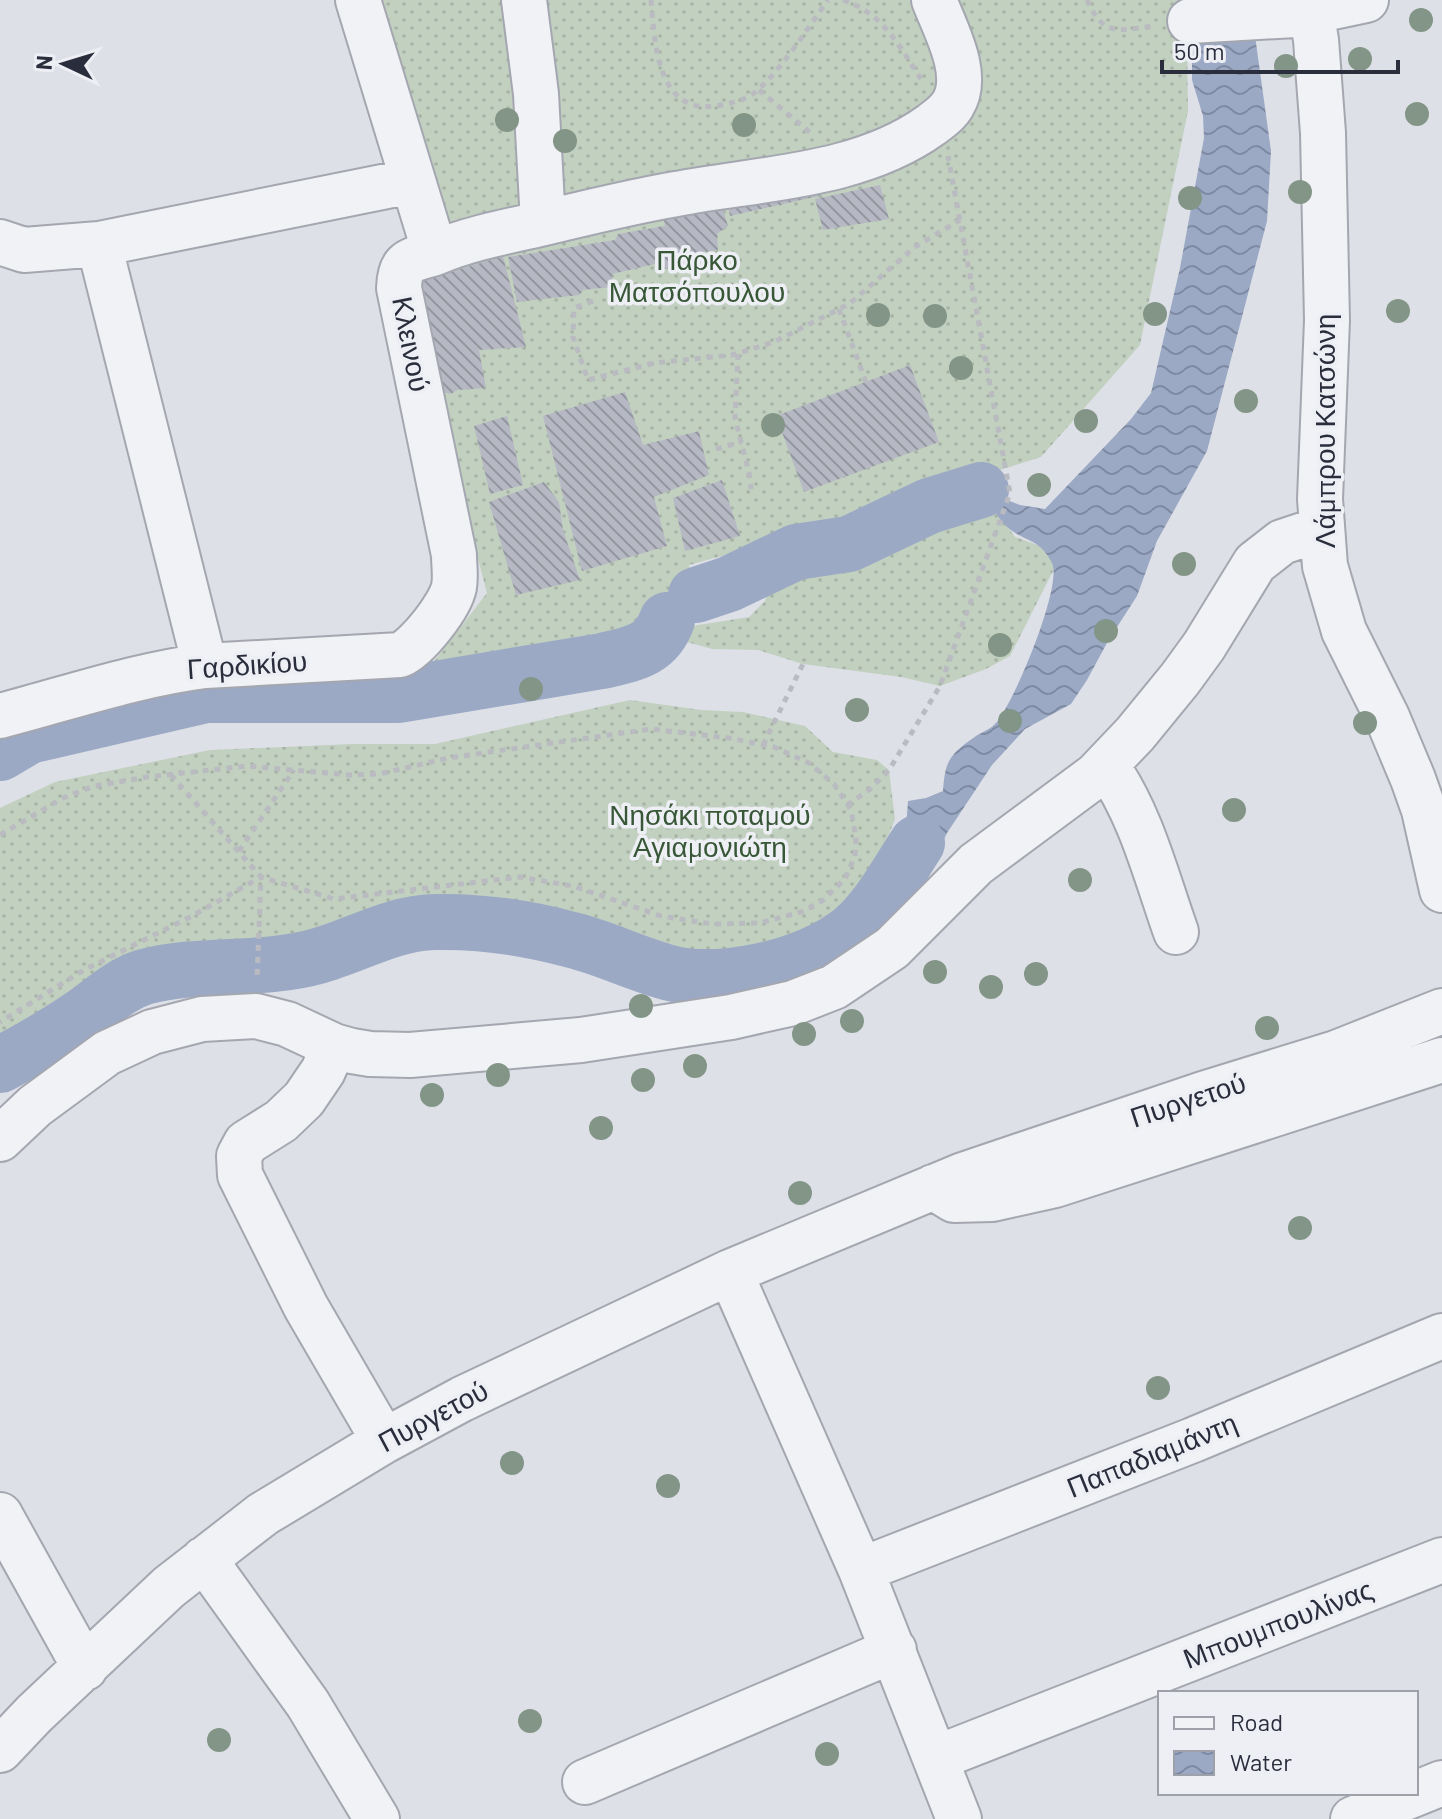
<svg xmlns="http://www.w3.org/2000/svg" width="1442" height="1819" font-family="Barlow,sans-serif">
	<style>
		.grass { fill: url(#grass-dots) }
		.water { fill: url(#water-waves) }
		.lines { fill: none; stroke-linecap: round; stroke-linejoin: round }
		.river { stroke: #9ba9c5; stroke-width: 56 }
		.building { fill: url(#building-back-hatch) }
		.minor-casing { stroke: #a4a7b0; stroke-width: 48 }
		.path { stroke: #b9bbc1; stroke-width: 5; stroke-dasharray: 6 6; stroke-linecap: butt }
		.minor { stroke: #f1f2f5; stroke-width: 44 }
		.tree { fill: #839586 }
		.labels { text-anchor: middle; stroke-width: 7; stroke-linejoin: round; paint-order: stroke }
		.park-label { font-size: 28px; fill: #385737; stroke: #edeff4 }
		.street-label { font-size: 28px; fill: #292d3c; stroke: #edeff4 }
	</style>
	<defs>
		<pattern id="grass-dots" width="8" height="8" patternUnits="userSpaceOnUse" patternTransform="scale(2)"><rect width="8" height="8" fill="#c2d0c0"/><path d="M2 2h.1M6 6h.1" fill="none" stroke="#a7b3a6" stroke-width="1.8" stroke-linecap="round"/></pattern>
		<pattern id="water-waves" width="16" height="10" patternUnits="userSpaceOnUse" patternTransform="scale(2)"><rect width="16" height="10" fill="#9ba9c5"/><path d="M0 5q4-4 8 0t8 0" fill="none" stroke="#7e8aa1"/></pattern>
		<pattern id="building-back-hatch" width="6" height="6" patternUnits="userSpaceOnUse" patternTransform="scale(2)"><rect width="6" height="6" fill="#b6b9c3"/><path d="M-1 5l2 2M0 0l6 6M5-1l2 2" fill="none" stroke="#9497a0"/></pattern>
	</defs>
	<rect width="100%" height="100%" fill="#dee0e7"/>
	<path class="grass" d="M375 0H1180L1187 40 1188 111 1140 345 1041 457 791 537 689 565 701 611 425 683 422 677 487 593 412 309 429 202Z
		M984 495 1015 537 1043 547 1055 567 1010 656 986 669 940 686 901 677 803 664 758 650 712 649 687 642 692 626 749 617 765 601 771 580 782 566 799 556 866 550 902 540 948 511Z
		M630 700 701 710 743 712 805 726 833 752 877 760 889 770 895 819 875 871 831 924 758 950 693 952 544 905 450 900 346 923 316 939 288 949 211 944 193 946 162 956 108 982 0 1055V808L55 782 210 750 352 744H435Z"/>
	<path class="water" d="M1203 6 1252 14 1271 151 1267 221 1207 451 1157 541 1137 596 1108 641 1087 680 1071 704 1025 729 992 765 947 833 933 861C920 851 918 837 906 828L908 801 926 798 943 791C945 760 950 754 976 736 982 732 991 729 996 723 1014 703 1063 585 1052 563 1039 537 1025 543 1006 526 996 516 989 501 981 490L1020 505 1045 509 1131 419 1151 393 1180 268 1204 138 1203 116 1192 80V57Z"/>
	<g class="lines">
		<path class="river" d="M696 595 729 584 796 552 849 544 929 506 981 490
			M0 753 29 736 206 695H399L602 661C632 654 656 651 667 620
			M0 1065C26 1051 53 1036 78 1019 101 1004 118 985 144 977 201 962 261 972 318 956 357 945 393 923 434 922 479 921 528 928 572 940 605 948 636 964 670 973 725 987 822 964 862 922 884 899 900 869 917 843"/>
	</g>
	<path class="building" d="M819 173V196L730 216 725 189Z
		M880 185 889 219 823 230 815 199Z
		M717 191 728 226 717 234 718 250 686 255 687 263 657 271 655 264 612 274V287L583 290 579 295 517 302 508 257 615 240 618 234 665 226 660 202Z
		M503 256 526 347 479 350 486 388 457 390 451 394 443 392 422 281Z
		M910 365 939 442 804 492 776 416Z
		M625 392 643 445 699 431 709 475 654 497 667 546 582 571 543 416Z
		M507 416 523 485 490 494 474 426Z
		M722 480 740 536 685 551 673 498Z
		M544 482 559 502 563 530 580 580 516 595 489 502Z"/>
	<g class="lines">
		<defs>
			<path id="minor" d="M524 0 536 94 543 223
				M1305 0 1313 22 1316 40 1323 133 1327 320 1320 499 1325 566 1344 631 1387 717 1413 779 1424 810 1442 890
				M1190 21 1295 15 1366 0
				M0 242 24 250 99 244 412 181
				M99 244 205 666
				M435 253C468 239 504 232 540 224 585 213 630 202 676 194 760 178 859 177 931 125 939 119 948 113 953 104 971 74 945 29 934 0
				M0 716C69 698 135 675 205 666L400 655C418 647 450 606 454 587 456 576 454 565 454 555L399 288C400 259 410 261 435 253L358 0
				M1106 765C1141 814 1156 876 1176 932
				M334 1046 323 1071 304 1099 281 1121 246 1143 239 1156 240 1175 306 1307 384 1441
				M0 1139 35 1106 107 1053 152 1032 202 1019 256 1016 287 1024 334 1046 352 1051 370 1054 410 1055 581 1040 731 1017 793 1003 834 987 892 948 976 864 1096 775 1135 734 1180 679 1204 646 1255 563 1282 542 1321 529
				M933 1187 954 1200 992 1199 1055 1185 1442 1060
				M730 1272 861 1570 959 1819
				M0 1515 85 1668
				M204 1559 308 1704 377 1819
				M861 1570 1193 1440 1442 1336
				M0 1750 34 1714 169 1587 263 1514 384 1441 462 1399 730 1272 963 1175 1203 1094 1336 1053 1442 1011
				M936 1758 1442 1560
				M585 1782 894 1650
				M1353 1819 1442 1783"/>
		</defs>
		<use href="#minor" class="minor-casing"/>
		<path class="path" d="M651 0C655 41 656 114 715 106 730 104 748 100 760 88 786 63 807 29 828 0
			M843 0C883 13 899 46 921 79
			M1087 0C1104 38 1119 30 1154 26
			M759 90 813 135
			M593 301 574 308 573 337 588 380 654 363 732 355 774 342 849 304 915 247 960 220
			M839 309 866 382
			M738 354 735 418 749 473 751 489
			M716 449 741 442
			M763 745 803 664
			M171 775 261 877 257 979
			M847 805 869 790 889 770 940 686 1010 493 948 156
			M0 835 63 798 94 786 147 777 247 766 350 775 379 774 448 758 651 729 729 738 774 747 809 763 834 784 851 810 856 838 855 856 845 879 822 901 801 912 760 923 712 924 661 916 573 886 520 877 334 899 261 877 190 917 84 970 0 1022
			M239 851 294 770"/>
		<use href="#minor" class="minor"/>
	</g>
	<g class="tree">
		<circle cx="1421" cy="20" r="12"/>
		<circle cx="1360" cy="59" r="12"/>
		<circle cx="1286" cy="66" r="12"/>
		<circle cx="1417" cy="114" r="12"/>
		<circle cx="507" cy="120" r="12"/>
		<circle cx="744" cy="125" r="12"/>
		<circle cx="565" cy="141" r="12"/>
		<circle cx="1300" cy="192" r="12"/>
		<circle cx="1190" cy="198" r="12"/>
		<circle cx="1398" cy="311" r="12"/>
		<circle cx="1155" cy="314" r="12"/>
		<circle cx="878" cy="315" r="12"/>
		<circle cx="935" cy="316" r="12"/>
		<circle cx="961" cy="368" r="12"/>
		<circle cx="1246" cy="401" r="12"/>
		<circle cx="1086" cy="421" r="12"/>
		<circle cx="773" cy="425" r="12"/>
		<circle cx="1039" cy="485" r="12"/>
		<circle cx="1184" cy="564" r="12"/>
		<circle cx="1106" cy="631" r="12"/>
		<circle cx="1000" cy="645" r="12"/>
		<circle cx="531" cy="689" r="12"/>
		<circle cx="857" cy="710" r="12"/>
		<circle cx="1010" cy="721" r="12"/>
		<circle cx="1365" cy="723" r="12"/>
		<circle cx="1234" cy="810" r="12"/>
		<circle cx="1080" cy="880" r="12"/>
		<circle cx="935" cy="972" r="12"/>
		<circle cx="1036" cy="974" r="12"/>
		<circle cx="991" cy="987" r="12"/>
		<circle cx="641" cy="1006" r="12"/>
		<circle cx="852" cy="1021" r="12"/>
		<circle cx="1267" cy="1028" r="12"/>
		<circle cx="804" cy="1034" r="12"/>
		<circle cx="695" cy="1066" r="12"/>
		<circle cx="498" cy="1075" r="12"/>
		<circle cx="643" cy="1080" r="12"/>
		<circle cx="432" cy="1095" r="12"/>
		<circle cx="601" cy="1128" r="12"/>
		<circle cx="800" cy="1193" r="12"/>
		<circle cx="1300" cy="1228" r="12"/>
		<circle cx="1158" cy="1388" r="12"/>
		<circle cx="512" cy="1463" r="12"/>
		<circle cx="668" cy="1486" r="12"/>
		<circle cx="530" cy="1721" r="12"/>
		<circle cx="219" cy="1740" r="12"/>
		<circle cx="827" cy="1754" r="12"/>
	</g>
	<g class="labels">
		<g class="park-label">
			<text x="697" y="270">Πάρκο<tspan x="697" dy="32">Ματσόπουλου</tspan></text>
			<text x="710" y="825">Νησάκι ποταμού<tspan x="710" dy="32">Αγιαμονιώτη</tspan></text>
		</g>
		<g class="street-label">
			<text transform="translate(411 344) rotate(79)" y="10">Κλεινού</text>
			<text transform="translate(1325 431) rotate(-90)" y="10">Λάμπρου Κατσώνη</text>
			<text transform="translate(247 665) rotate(-4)" y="10">Γαρδικίου</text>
			<text transform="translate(1188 1100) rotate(-18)" y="10">Πυργετού</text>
			<text transform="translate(433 1416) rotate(-28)" y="10">Πυργετού</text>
			<text transform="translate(1152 1455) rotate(-22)" y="10">Παπαδιαμάντη</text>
			<text transform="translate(1278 1624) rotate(-21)" y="10">Μπουμπουλίνας</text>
		</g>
	</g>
	<rect x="1158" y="1691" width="260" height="104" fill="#edeff4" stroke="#9fa1aa" stroke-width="2"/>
	<rect x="1174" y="1717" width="40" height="12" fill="#f1f2f5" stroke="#9fa1aa" stroke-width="2"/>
	<text x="1230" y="1731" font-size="24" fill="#292d3c">Road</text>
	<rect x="1174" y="1751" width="40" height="24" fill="url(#water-waves)" stroke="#9fa1aa" stroke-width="2"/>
	<text x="1230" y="1771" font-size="24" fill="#292d3c">Water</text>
	<g transform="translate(64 64) rotate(274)" stroke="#edeff4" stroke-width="6" paint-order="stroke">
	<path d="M0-6L14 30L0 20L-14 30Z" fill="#292d3c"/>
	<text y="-12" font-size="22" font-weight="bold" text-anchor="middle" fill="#292d3c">N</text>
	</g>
	<path d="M1162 60v12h236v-12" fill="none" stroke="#292d3c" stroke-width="4"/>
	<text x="1174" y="60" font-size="24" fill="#292d3c" stroke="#edeff4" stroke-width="6" paint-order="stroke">50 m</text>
</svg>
